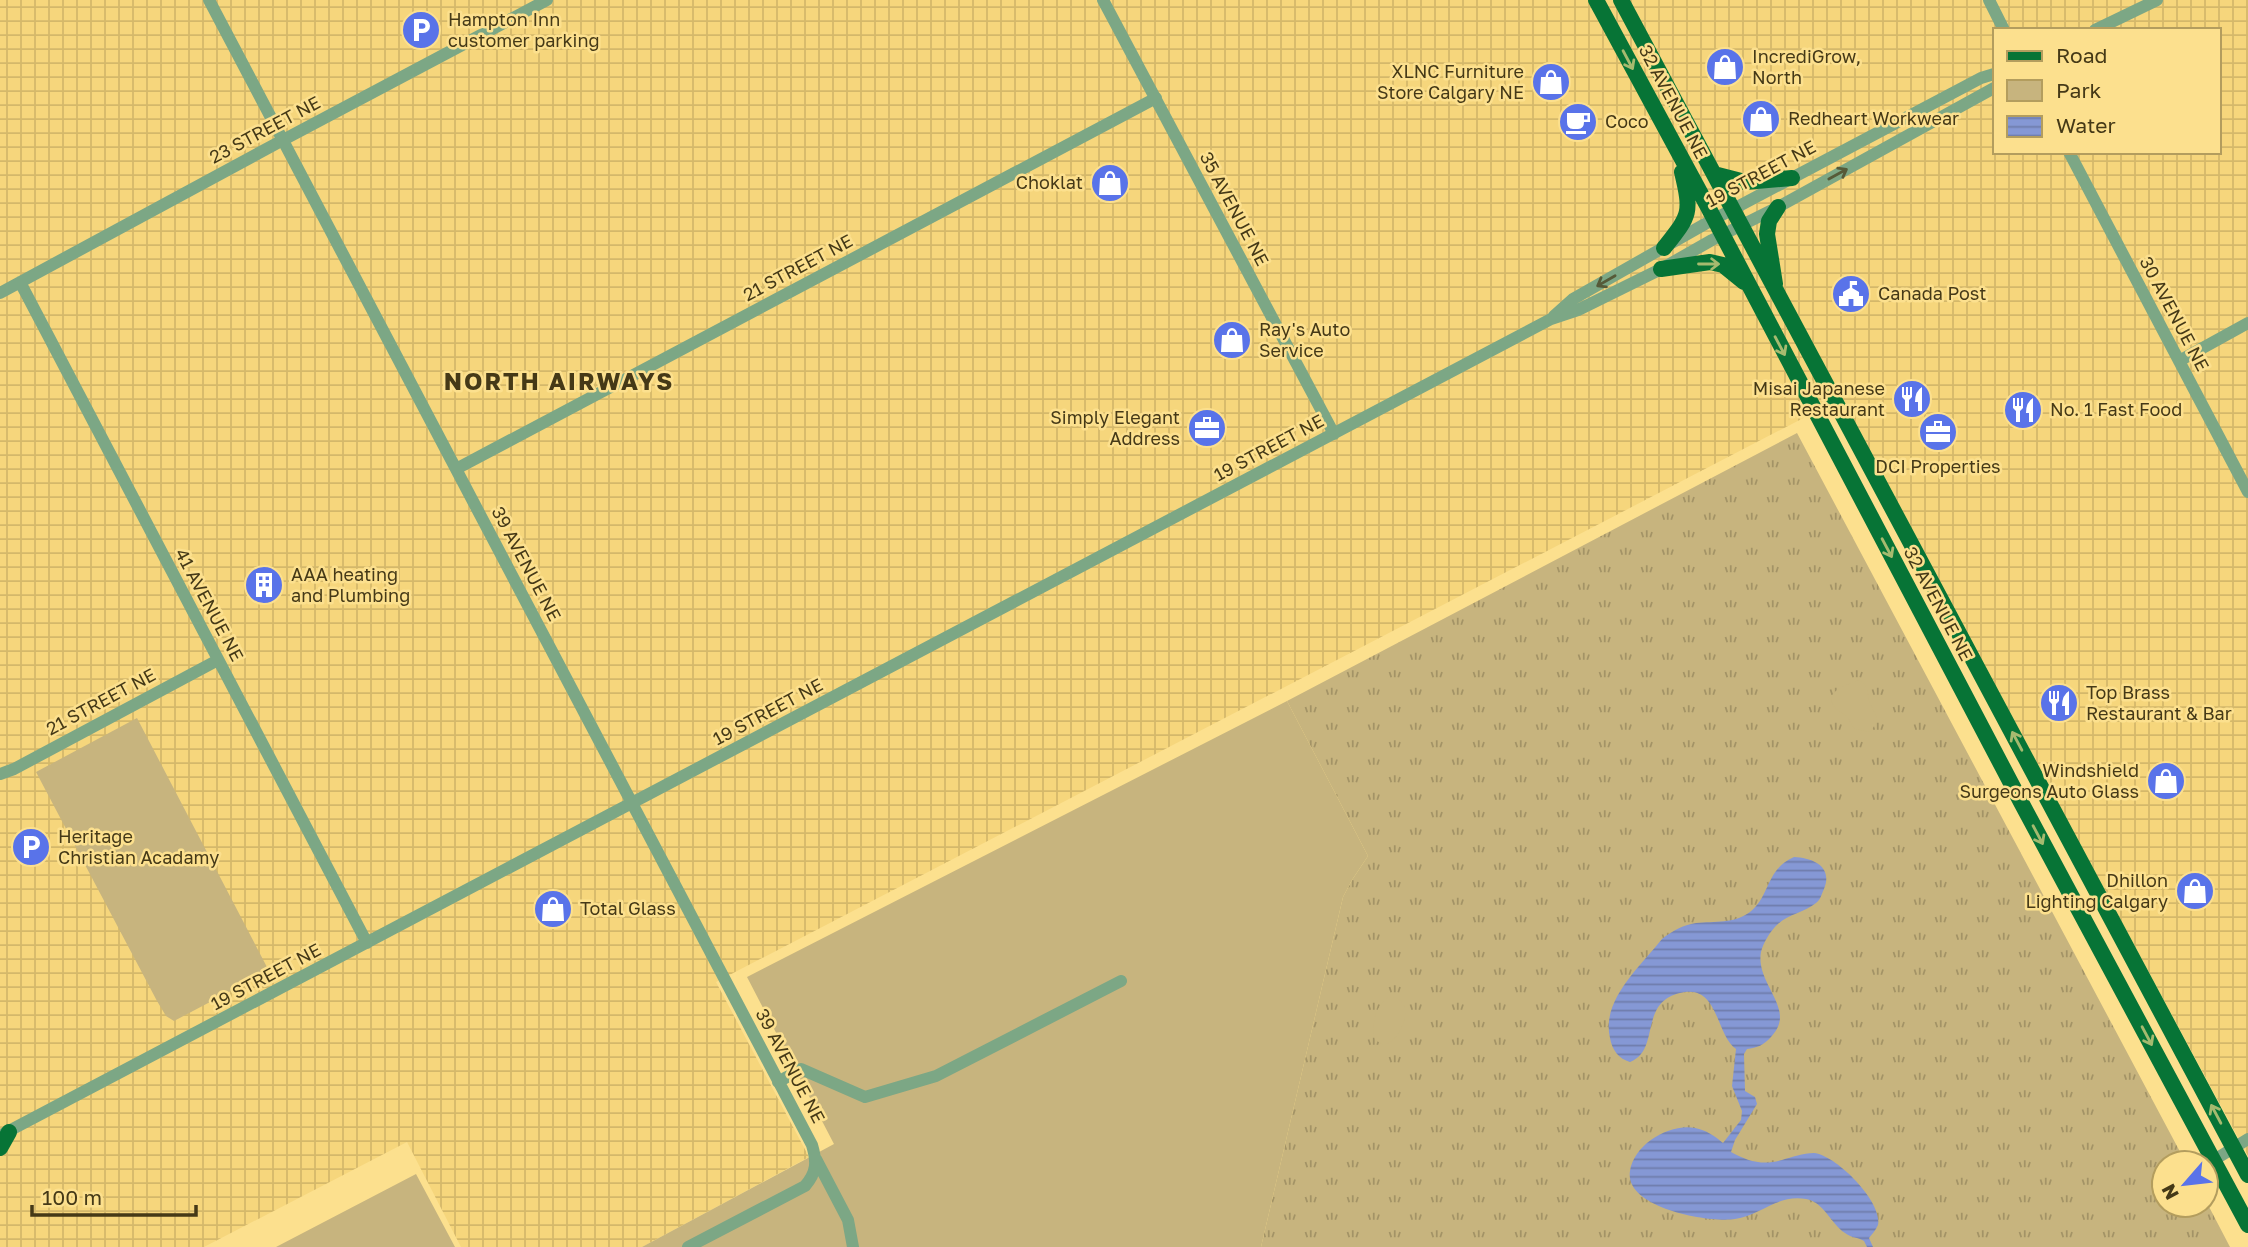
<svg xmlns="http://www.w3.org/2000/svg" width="2248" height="1247" font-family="'Golos Text',sans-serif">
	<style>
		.industrial { fill: url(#industrial-grid); fill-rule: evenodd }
		.grass { fill: url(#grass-tufts) }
		.park { fill: #c7b47e }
		.water { fill: url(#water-rules) }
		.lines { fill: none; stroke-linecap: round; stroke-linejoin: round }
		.minor { stroke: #7ca785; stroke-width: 12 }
		.major { stroke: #077436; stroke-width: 16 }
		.oneway { stroke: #a6ba6f }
		.oneway2 { stroke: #565a38 }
		.labels { text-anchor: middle; stroke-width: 5; stroke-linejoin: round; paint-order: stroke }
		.poi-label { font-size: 18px; fill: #453917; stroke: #fce08e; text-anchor: start }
		.street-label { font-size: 18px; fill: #453917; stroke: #fce08e }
		.district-label { font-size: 24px; font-weight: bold; letter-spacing: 2px; fill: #453917; stroke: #fce08e }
	</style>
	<defs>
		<pattern id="industrial-grid" width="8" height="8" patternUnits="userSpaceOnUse" patternTransform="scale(1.75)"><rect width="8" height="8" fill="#f6d67c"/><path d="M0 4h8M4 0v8" fill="none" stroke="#d4b86a"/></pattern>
		<pattern id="grass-tufts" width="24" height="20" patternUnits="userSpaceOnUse" patternTransform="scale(1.75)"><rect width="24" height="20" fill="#c7b47e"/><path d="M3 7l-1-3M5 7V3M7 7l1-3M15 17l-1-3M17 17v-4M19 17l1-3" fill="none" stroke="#a39366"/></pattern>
		<pattern id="water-rules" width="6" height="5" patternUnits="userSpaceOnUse" patternTransform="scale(1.75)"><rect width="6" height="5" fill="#8598d5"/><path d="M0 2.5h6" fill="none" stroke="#6f7dac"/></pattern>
	</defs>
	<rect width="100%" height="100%" fill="#fce08e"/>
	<path class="industrial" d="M0 0H2248V1156L1840 399 716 982 809 1157 642 1247H461L407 1142 204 1247H0ZM1994 30H2218V152H1994Z"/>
	<path class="grass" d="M1797 433 2186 1163H2164V1205H2206V1201L2230 1247H1261L1343 897 1352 880 1368 856 1287 701Z"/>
	<path class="park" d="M1858 680 1863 682 1867 688 1869 701 1876 716 1877 722 1870 732 1855 729C1851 725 1850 719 1845 715 1843 713 1838 711 1836 709 1821 692 1847 685 1858 680Z
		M1287 701 1368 856 1352 880 1343 897 1261 1247H642L834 1144 747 977Z
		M137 718 269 971 174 1021 166 1016 157 1001 36 772Z
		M1389 997C1418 997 1403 1040 1384 1045L1375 1040C1371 1024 1375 1006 1389 997Z
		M416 1174 455 1247H276Z"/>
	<path class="water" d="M1794 857C1814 858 1833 867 1824 889 1821 895 1821 899 1816 903 1805 912 1789 914 1778 924 1771 930 1763 943 1761 952 1755 985 1798 1009 1771 1037 1764 1045 1757 1048 1747 1049L1744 1054 1745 1091 1755 1097 1757 1104 1735 1140 1731 1152C1747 1161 1763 1166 1782 1160 1792 1157 1803 1153 1814 1153 1836 1155 1883 1202 1878 1225 1876 1230 1872 1234 1869 1238L1873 1247H1867L1864 1241C1858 1237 1851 1238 1845 1233 1831 1224 1824 1202 1806 1199 1778 1194 1761 1215 1735 1219 1709 1223 1624 1208 1630 1171 1634 1144 1670 1123 1695 1128 1706 1130 1715 1136 1723 1143L1741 1120 1742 1111 1732 1086 1736 1049C1715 1034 1719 983 1680 993 1638 1003 1661 1050 1630 1062 1619 1059 1612 1050 1610 1038 1601 1000 1640 967 1662 939 1672 931 1683 925 1696 923 1715 921 1734 924 1750 912 1771 895 1765 870 1794 857Z"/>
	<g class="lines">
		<path class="minor" d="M209 0 812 1145C817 1162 817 1172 805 1186L688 1247
			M1103 0 1334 434
			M1989 0 2004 30
			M2095 30 2157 0
			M2069 152 2248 492
			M20 282 367 943
			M0 293 283 140 547 0
			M1554 316 1573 299 1705 224 1981 78 1994 74
			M2179 361 2248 323
			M456 469 1156 98
			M0 774 14 769 218 660
			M778 1082 801 1069 865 1097 936 1076 1121 981
			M3 1134 1551 319 1578 310 1661 269 1712 240 1778 207 1994 88
			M816 1159 848 1220 853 1247
			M2214 1160 2248 1139"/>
		<path class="major" d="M1596 0 1708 207 2022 804 2248 1225
			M1621 0 2248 1175
			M1714 174 1745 182 1792 178
			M1664 248C1690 215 1692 214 1682 172
			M1661 269 1710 262 1723 265 1744 282
			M1775 284 1767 234 1769 221 1778 207
			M0 1148 9 1132"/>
	</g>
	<defs><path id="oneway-shaft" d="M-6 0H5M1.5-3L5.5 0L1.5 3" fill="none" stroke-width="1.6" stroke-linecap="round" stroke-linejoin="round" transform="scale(1.75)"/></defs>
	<g class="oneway">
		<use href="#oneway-shaft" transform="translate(1628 60) rotate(62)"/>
		<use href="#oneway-shaft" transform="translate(1709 264)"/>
		<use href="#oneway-shaft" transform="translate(1780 346) rotate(62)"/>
		<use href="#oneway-shaft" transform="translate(1887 548) rotate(62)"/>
		<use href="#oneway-shaft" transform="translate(2017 741) rotate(-118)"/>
		<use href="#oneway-shaft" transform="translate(2038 835) rotate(62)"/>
		<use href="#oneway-shaft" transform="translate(2147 1036) rotate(62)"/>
		<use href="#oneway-shaft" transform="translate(2216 1114) rotate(-118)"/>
	</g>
	<g class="oneway2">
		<use href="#oneway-shaft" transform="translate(1838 174) rotate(-29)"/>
		<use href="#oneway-shaft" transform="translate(1606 281) rotate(150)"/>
	</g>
	<defs>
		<symbol id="parking-disc" viewBox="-11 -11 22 22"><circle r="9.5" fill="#5973e9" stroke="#fce08e"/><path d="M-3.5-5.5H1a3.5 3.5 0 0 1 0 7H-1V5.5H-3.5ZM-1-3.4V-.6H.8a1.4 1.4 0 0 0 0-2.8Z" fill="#fff"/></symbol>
		<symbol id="shop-disc" viewBox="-11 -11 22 22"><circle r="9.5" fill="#5973e9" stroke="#fce08e"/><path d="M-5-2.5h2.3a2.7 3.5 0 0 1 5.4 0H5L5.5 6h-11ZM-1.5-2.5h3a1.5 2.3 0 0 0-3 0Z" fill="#fff"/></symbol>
		<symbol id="cafe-disc" viewBox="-11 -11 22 22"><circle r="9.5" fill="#5973e9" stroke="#fce08e"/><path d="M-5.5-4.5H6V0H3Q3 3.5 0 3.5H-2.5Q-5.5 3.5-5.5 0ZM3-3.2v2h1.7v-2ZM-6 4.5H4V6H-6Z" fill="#fff"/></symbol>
		<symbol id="civic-disc" viewBox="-11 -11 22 22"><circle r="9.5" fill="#5973e9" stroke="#fce08e"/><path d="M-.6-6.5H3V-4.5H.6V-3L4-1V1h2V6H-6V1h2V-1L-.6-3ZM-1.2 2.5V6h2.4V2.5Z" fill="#fff"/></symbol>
		<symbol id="restaurant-disc" viewBox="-11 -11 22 22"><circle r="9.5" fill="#5973e9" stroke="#fce08e"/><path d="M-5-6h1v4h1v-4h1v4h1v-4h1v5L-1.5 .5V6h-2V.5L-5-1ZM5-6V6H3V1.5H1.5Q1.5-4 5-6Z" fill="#fff"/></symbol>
		<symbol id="office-disc" viewBox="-11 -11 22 22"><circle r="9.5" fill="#5973e9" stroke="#fce08e"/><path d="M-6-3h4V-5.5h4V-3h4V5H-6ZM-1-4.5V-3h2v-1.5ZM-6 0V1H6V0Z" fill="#fff"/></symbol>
		<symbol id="building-disc" viewBox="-11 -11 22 22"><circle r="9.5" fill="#5973e9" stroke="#fce08e"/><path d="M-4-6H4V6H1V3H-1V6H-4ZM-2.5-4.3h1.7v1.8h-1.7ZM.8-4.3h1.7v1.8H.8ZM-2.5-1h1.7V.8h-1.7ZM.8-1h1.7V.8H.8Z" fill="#fff"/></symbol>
	</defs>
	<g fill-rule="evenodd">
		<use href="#parking-disc" x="399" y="8" width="44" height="44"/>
		<use href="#shop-disc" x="1703" y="45" width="44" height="44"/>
		<use href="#shop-disc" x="1529" y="60" width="44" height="44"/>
		<use href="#shop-disc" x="1739" y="97" width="44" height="44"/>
		<use href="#cafe-disc" x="1556" y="100" width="44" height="44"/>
		<use href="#shop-disc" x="1088" y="161" width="44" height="44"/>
		<use href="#civic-disc" x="1829" y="272" width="44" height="44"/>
		<use href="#shop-disc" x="1210" y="318" width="44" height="44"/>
		<use href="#restaurant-disc" x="1890" y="377" width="44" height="44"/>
		<use href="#restaurant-disc" x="2001" y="388" width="44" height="44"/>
		<use href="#office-disc" x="1185" y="406" width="44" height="44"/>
		<use href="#office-disc" x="1916" y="410" width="44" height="44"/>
		<use href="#building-disc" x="242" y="563" width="44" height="44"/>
		<use href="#restaurant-disc" x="2037" y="681" width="44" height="44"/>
		<use href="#shop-disc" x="2144" y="759" width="44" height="44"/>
		<use href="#parking-disc" x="9" y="825" width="44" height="44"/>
		<use href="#shop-disc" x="2173" y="869" width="44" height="44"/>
		<use href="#shop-disc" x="531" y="887" width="44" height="44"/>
	</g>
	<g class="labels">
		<g class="poi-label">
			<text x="448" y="26">Hampton Inn<tspan x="448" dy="21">customer parking</tspan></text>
			<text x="1752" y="63">IncrediGrow,<tspan x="1752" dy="21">North</tspan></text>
			<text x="1524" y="78" text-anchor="end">XLNC Furniture<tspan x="1524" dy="21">Store Calgary NE</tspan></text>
			<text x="1788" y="125">Redheart Workwear</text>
			<text x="1605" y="128">Coco</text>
			<text x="1083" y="189" text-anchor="end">Choklat</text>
			<text x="1878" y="300">Canada Post</text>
			<text x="1259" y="336">Ray's Auto<tspan x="1259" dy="21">Service</tspan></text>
			<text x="1885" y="395" text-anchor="end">Misai Japanese<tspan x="1885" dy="21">Restaurant</tspan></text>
			<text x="2050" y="416">No. 1 Fast Food</text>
			<text x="1180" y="424" text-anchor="end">Simply Elegant<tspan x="1180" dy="21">Address</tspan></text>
			<text x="1938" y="473" text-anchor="middle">DCI Properties</text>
			<text x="291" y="581">AAA heating<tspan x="291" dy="21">and Plumbing</tspan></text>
			<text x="2086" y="699">Top Brass<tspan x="2086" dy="21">Restaurant &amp; Bar</tspan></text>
			<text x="2139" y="777" text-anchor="end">Windshield<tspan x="2139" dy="21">Surgeons Auto Glass</tspan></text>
			<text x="58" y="843">Heritage<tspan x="58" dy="21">Christian Acadamy</tspan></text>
			<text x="2168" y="887" text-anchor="end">Dhillon<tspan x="2168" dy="21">Lighting Calgary</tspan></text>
			<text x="580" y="915">Total Glass</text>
		</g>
		<g class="street-label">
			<text transform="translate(1673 102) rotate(62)" y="6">32 AVENUE NE</text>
			<text transform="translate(265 130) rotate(-28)" y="6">23 STREET NE</text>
			<text transform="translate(1761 174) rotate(-28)" y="6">19 STREET NE</text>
			<text transform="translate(1234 209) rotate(62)" y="6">35 AVENUE NE</text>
			<text transform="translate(798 268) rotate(-28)" y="6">21 STREET NE</text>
			<text transform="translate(2174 314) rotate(62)" y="6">30 AVENUE NE</text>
			<text transform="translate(1269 448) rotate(-28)" y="6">19 STREET NE</text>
			<text transform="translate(526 564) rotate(62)" y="6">39 AVENUE NE</text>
			<text transform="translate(1938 604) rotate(62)" y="6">32 AVENUE NE</text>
			<text transform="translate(209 605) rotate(62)" y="6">41 AVENUE NE</text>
			<text transform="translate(101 702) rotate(-28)" y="6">21 STREET NE</text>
			<text transform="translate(768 712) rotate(-28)" y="6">19 STREET NE</text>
			<text transform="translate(266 977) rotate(-28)" y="6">19 STREET NE</text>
			<text transform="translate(790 1066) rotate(62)" y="6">39 AVENUE NE</text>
		</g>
		<g class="district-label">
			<text x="559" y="390">NORTH AIRWAYS</text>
		</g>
	</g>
	<rect x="1993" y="28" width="228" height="126" fill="#fce08e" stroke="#b39d5e" stroke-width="2"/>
	<rect x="2007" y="51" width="35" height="10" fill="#077436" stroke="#b39d5e" stroke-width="2"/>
	<text x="2056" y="63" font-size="21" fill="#453917">Road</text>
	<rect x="2007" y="80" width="35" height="21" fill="#c7b47e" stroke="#b39d5e" stroke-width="2"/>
	<text x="2056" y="98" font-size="21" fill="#453917">Park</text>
	<rect x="2007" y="116" width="35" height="21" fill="url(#water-rules)" stroke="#b39d5e" stroke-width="2"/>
	<text x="2056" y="133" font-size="21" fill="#453917">Water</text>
	<g transform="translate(2185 1184) rotate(242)"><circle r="33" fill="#fce08e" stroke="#b39d5e" stroke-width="2"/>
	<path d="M0-5L12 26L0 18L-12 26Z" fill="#5973e9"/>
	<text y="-10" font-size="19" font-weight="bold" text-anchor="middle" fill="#453917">N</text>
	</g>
	<path d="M32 1205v10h164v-10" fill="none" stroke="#453917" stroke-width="3.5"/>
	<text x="42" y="1205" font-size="21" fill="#453917" stroke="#fce08e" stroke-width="5" paint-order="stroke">100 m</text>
</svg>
